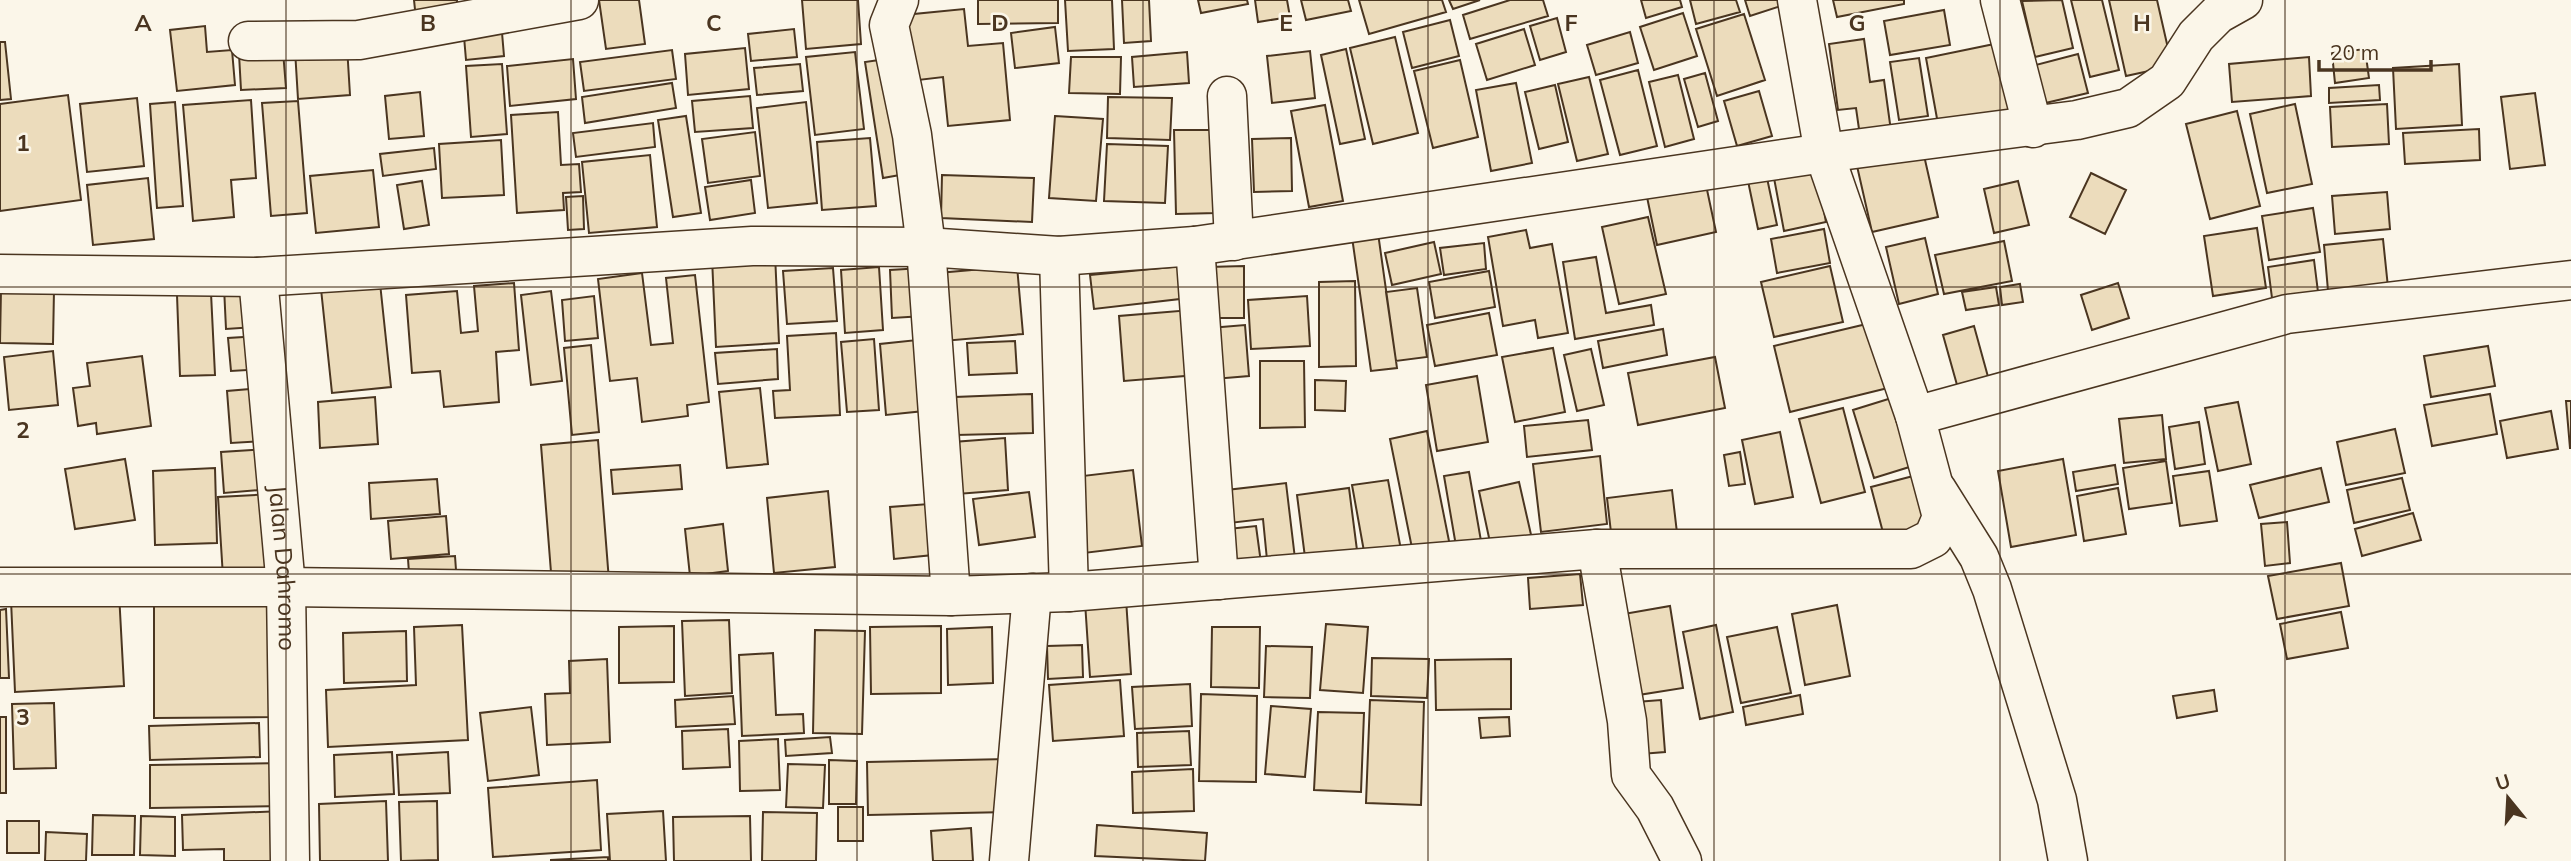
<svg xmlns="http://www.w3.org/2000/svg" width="2571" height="861" font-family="Mulish,sans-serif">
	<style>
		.building { fill: #ecdcbc; stroke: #4a3520; stroke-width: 2 }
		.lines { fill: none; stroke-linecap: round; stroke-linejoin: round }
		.minor-casing { stroke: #4a3520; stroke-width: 41 }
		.minor { stroke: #fbf6e9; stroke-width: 38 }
		.grid { fill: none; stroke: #4a3520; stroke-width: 2; stroke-opacity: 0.55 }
		.labels { text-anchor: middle; stroke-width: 5; stroke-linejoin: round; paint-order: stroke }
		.street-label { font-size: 24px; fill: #4a3520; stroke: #fbf6e9 }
		.grid-label { font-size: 23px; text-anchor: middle; font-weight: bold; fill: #4a3520; stroke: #fbf6e9; stroke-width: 5; stroke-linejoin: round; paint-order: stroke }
	</style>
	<rect width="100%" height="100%" fill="#fbf6e9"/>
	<path class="building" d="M414 0H457L458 15 416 19Z
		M599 0H639L645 44 606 49Z
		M802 0H858L861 44 806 49Z
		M978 0H1058V23L978 24Z
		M1065 0H1112L1114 49 1068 51Z
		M1122 0H1149L1151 41 1124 43Z
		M1198 0H1247L1248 4 1201 13Z
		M1255 0H1287L1290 17 1258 22Z
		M1301 0H1348L1351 11 1306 20Z
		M1359 0H1442L1446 12 1369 34Z
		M1449 0H1480L1453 9Z
		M1510 0H1543L1548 16 1470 39 1463 15Z
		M1641 0H1680L1682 7 1646 18Z
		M1690 0H1736L1740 12 1696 24Z
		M1745 0H1789L1790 3 1750 16Z
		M1833 0H1904V4L1837 17Z
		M2062 0 2073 48 2035 57 2022 1Z
		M2071 0H2102L2119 70 2090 77Z
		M2109 0H2157L2172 66 2126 76Z
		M964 9 968 46 1003 43 1010 120 948 126 943 77 910 81 904 15Z
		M1944 10 1950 45 1890 55 1884 21Z
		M1683 13 1697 56 1654 70 1640 27Z
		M1744 14 1765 80 1717 96 1696 29Z
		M1557 18 1566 52 1540 60 1530 26Z
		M1450 20 1459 56 1412 68 1403 32Z
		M501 21 504 56 466 60 463 25Z
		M205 26 207 52 232 50 235 85 177 91 170 30Z
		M1055 27 1059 63 1015 68 1011 33Z
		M794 29 797 57 751 61 748 34Z
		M1524 29 1535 65 1487 80 1476 44Z
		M1630 32 1638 63 1596 75 1587 45Z
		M1395 37 1418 133 1373 144 1350 48Z
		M1864 39 1870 82 1884 80 1891 131 1860 136 1856 108 1838 110 1829 44Z
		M0 42H5L11 99 0 100Z
		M2004 42 2017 109 1938 124 1926 58Z
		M347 46 350 95 298 99 295 50Z
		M745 48 749 89 688 95 685 54Z
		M1346 49 1365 139 1340 144 1321 55Z
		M2365 49 2369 78 2335 83 2332 53Z
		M672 50 676 79 584 91 580 62Z
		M283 51 286 88 241 90 239 54Z
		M1310 51 1315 98 1272 103 1267 56Z
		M855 52 864 129 815 135 806 57Z
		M1187 52 1189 83 1134 87 1132 57Z
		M2078 54 2088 93 2037 105 2028 67Z
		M1071 57H1121L1120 94 1069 93Z
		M2309 57 2311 96 2232 102 2229 64Z
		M893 58 911 173 883 178 865 62Z
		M1919 58 1928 116 1899 120 1890 62Z
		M573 59 576 99 510 106 507 66Z
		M1460 60 1478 137 1433 148 1414 71Z
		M502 64 507 134 471 137 466 66Z
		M800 64 803 91 757 95 754 68Z
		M2459 64 2462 125 2396 129 2393 68Z
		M1638 70 1657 146 1620 155 1600 80Z
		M1705 73 1718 121 1698 127 1684 79Z
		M1678 75 1694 139 1665 147 1649 82Z
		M1589 77 1608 154 1577 161 1558 84Z
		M672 83 676 108 585 123 582 97Z
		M1516 83 1532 163 1491 171 1476 90Z
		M1555 85 1568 142 1539 149 1525 92Z
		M2379 85 2380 100 2329 103V88Z
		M1759 91 1772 136 1737 146 1724 101Z
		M420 92 424 136 389 139 385 96Z
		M2535 93 2545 165 2510 169 2501 97Z
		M68 95 81 200 0 211V104Z
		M750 96 753 128 695 132 692 101Z
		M1108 97 1172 98 1170 140 1107 138Z
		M137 98 144 166 87 172 80 104Z
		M251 100 256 178 231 180 234 217 193 221 183 105Z
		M298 101 307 213 271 216 262 103Z
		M175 102 183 206 157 208 150 104Z
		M806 102 817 203 768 208 757 108Z
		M2295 104 2312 184 2267 193 2250 114Z
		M2387 104 2389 144 2332 147 2330 107Z
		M1325 105 1343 201 1309 207 1291 111Z
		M2237 111 2260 206 2210 219 2186 124Z
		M558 112 561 165 579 164 581 192 563 193 564 210 517 213 511 115Z
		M686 116 701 213 673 217 658 120Z
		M1055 116 1103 119 1096 201 1049 198Z
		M653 123 655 147 576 157 573 133Z
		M2479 129 2480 160 2405 164 2403 133Z
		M1174 130H1214L1217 213 1176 214Z
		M755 132 760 176 708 183 702 139Z
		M870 138 876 206 822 210 817 142Z
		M1291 138 1292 191 1254 192 1252 139Z
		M501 140 504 195 442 198 439 144Z
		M1107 144 1168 146 1165 203 1104 201Z
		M434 148 436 169 383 176 380 154Z
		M1923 151 1938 217 1872 232 1857 166Z
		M650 155 657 227 589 233 582 162Z
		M1816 169 1826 222 1784 231 1774 178Z
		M373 170 379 227 316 233 310 176Z
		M2091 173 2126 190 2105 234 2070 217Z
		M942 175 1034 178 1032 222 941 218Z
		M148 178 154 239 93 245 87 185Z
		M1767 178 1777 225 1758 229 1748 181Z
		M751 180 755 213 710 220 705 187Z
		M422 181 429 225 404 229 397 185Z
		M2018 181 2029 225 1994 233 1984 189Z
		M1706 185 1716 232 1657 245 1647 197Z
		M2387 192 2390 229 2335 234 2332 196Z
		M583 196 584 229 568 230 566 197Z
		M2313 208 2320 252 2269 260 2262 216Z
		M1648 217 1666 294 1619 304 1602 227Z
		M2257 228 2266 288 2213 296 2204 236Z
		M1824 229 1830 263 1777 273 1771 239Z
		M1526 230 1530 248 1552 244 1568 333 1538 338 1535 320 1503 326 1488 237Z
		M1378 233 1397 368 1371 371 1352 237Z
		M1925 238 1938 294 1899 304 1886 247Z
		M2383 239 2389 297 2329 302 2324 245Z
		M2004 241 2012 281 1944 294 1935 255Z
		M1434 242 1441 274 1392 285 1385 253Z
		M1484 243 1486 269 1444 275 1440 248Z
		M775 254 779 343 716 347 712 258Z
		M1596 257 1606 313 1651 305 1654 325 1575 339 1563 262Z
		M2314 260 2319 300 2273 306 2268 267Z
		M1193 265 1197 297 1094 309 1090 275Z
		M1017 266 1023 334 943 341 938 273Z
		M1244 266V318H1208V267Z
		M1830 266 1843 322 1774 337 1761 282Z
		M879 267 883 330 845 333 841 270Z
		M833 268 837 321 787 324 783 271Z
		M922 268 924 316 892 318 890 270Z
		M1489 271 1495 307 1435 318 1429 282Z
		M642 273 651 345 673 343 666 278 695 275 709 402 687 405 688 416 642 422 637 378 610 381 598 279Z
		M1355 281 1356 366 1319 367V282Z
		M380 283 391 387 332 393 321 289Z
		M514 283 519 350 496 352 499 402 444 407 440 371 412 373 406 295 457 291 461 333 478 331 474 286Z
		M2118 283 2129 318 2092 330 2081 295Z
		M2020 284 2023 302 2002 305 2000 287Z
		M252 285 255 327 226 329 224 287Z
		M1996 287 1999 305 1966 310 1962 292Z
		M1417 288 1427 357 1396 361 1386 292Z
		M1 289 54 290 53 344 0 343Z
		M551 291 562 381 531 385 521 295Z
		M211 293 215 375 180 376 177 295Z
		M594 296 598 338 565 341 562 300Z
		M1307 296 1310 346 1251 349 1248 300Z
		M1191 310 1197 375 1124 381 1119 316Z
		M1489 313 1497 355 1435 366 1427 325Z
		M1875 322 1892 387 1790 412 1774 346Z
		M1245 325 1249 376 1214 379 1210 328Z
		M1974 326 1990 384 1959 392 1943 335Z
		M1663 329 1667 355 1603 368 1598 341Z
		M836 333 840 415 775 418 773 391 790 390 787 336Z
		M261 336 264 369 231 371 228 338Z
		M874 339 879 410 847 412 841 342Z
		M917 340 924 411 886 415 880 344Z
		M1015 341 1017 373 969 375 967 343Z
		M591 345 599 432 572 435 564 348Z
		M2488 346 2495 386 2431 397 2424 356Z
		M1553 348 1565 412 1515 422 1502 357Z
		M777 349 778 379 718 384 715 353Z
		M1591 349 1604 405 1577 411 1564 355Z
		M53 351 58 405 9 410 4 357Z
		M142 356 151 426 97 434 96 423 78 426 73 388 90 386 87 363Z
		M1715 357 1725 408 1638 425 1628 373Z
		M1260 361H1304L1305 427 1260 428Z
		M1477 376 1488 442 1437 451 1426 385Z
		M1315 380 1346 381 1345 411 1315 410Z
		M262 388 266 441 231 443 227 391Z
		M760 388 768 464 727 468 719 392Z
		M1032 394 1033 433 956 435 955 397Z
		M2490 394 2497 434 2432 446 2424 405Z
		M1898 396 1919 464 1874 478 1853 410Z
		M375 397 378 444 320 448 318 402Z
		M2566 401H2571V448H2570Z
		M2238 402 2251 464 2218 471 2205 408Z
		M1843 408 1865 492 1821 503 1799 419Z
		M2551 411 2558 449 2507 458 2500 421Z
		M2162 415 2166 459 2124 463 2119 419Z
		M1588 420 1592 450 1527 457 1524 426Z
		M2199 422 2205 464 2175 469 2169 427Z
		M2395 429 2405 473 2346 485 2337 442Z
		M1427 431 1450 546 1413 553 1390 439Z
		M1780 432 1793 497 1755 504 1742 440Z
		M1005 438 1008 490 957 494 953 442Z
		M598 440 609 581 552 585 541 445Z
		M269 449 272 489 224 493 221 452Z
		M1740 452 1745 484 1729 486 1724 455Z
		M1600 456 1607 524 1541 532 1533 464Z
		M125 459 135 520 75 529 65 469Z
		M2063 459 2076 535 2011 547 1998 471Z
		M2166 461 2172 503 2129 509 2123 468Z
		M680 465 682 489 613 494 611 470Z
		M2115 465 2118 484 2076 491 2073 472Z
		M215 468 217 543 155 545 153 471Z
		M2321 468 2329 502 2259 518 2250 485Z
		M1133 470 1142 546 1084 553 1074 477Z
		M2209 471 2217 521 2180 526 2173 476Z
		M1469 472 1481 541 1456 546 1444 476Z
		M1917 475 1932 527 1885 540 1871 487Z
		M2402 478 2410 510 2354 523 2347 490Z
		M437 479 440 514 371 519 369 483Z
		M1388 480 1401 550 1365 557 1352 485Z
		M1519 482 1532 539 1491 547 1479 491Z
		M1286 483 1296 567 1268 570 1263 519 1221 524 1218 491Z
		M1349 488 1358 558 1306 565 1297 495Z
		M2118 488 2126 534 2084 541 2077 496Z
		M1672 490 1677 533 1612 541 1607 498Z
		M828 491 835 567 774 573 767 498Z
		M1029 492 1035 537 979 545 973 499Z
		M272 494 277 573 223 577 218 497Z
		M929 504 933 555 894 559 890 507Z
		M2413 513 2421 540 2362 556 2355 529Z
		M446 516 449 554 391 559 388 521Z
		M2287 522 2290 563 2265 566 2261 524Z
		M723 524 728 571 690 576 685 529Z
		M1256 526 1261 563 1224 568 1219 530Z
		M455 556 457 584 410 587 408 559Z
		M2341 563 2349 606 2277 619 2268 576Z
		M1580 574 1583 605 1530 609 1528 578Z
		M275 592 274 717 154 718V593Z
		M119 593 124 686 15 692 11 600Z
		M1126 599 1131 674 1090 677 1085 602Z
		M1837 605 1850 676 1805 685 1792 614Z
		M1670 606 1683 688 1632 696 1618 615Z
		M6 609 9 678H0V610Z
		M2341 612 2348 648 2287 659 2280 624Z
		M729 620 732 693 685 696 682 621Z
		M1326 624 1368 627 1363 693 1320 690Z
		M462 625 468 740 328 747 326 690 416 685 414 627Z
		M1716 625 1733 712 1700 719 1683 632Z
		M674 626V682L619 683V627Z
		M941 626V693L871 694 870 627Z
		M992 627 993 683 948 685 947 629Z
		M1212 627H1260L1259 688 1211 687Z
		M1777 627 1791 693 1741 703 1727 637Z
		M815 630 865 631 862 734 813 733Z
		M406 631 407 681 344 683 343 633Z
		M1082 645 1083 677 1048 679 1047 646Z
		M1266 646 1312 647 1310 698 1264 697Z
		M773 653 776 715 803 714 804 733 742 736 739 655Z
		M1372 658 1429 659 1427 698 1371 696Z
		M607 659 610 742 547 745 545 694 570 693 569 661Z
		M1511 659V709L1436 710 1435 660Z
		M1120 680 1124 736 1053 741 1049 685Z
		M1190 684 1192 726 1135 729 1132 687Z
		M2214 690 2217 711 2177 718 2173 696Z
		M1201 694 1257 696 1256 782 1199 781Z
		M1800 695 1803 714 1746 725 1743 707Z
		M733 696 735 724 676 727 675 700Z
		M1370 700 1424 702 1421 805 1366 803Z
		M1661 700 1665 752 1641 754 1636 702Z
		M54 703 56 768 14 769 12 704Z
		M1271 706 1311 709 1305 777 1265 774Z
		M531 707 539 775 488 781 480 713Z
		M1318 712 1364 713 1361 792 1314 790Z
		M0 717H6V793H0Z
		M1509 717 1510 736 1481 738 1479 718Z
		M259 723 260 757 150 760 149 726Z
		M728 729 730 767 683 769 682 731Z
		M1189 731 1191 765 1138 767 1137 733Z
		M830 737 832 753 786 756 785 740Z
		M778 739 780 790 740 791 739 741Z
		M392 752 394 794 335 797 334 755Z
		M448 752 450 793 399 795 397 755Z
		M1007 759 1008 812 868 815 867 762Z
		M829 760 857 761 856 804H829Z
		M284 763V806L150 808V765Z
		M788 764 825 765 823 808 786 807Z
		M1193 769 1194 811 1133 813 1132 772Z
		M597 780 601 850 493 857 488 788Z
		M386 801 388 861H320L319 804Z
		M437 801 438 860 401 861 399 802Z
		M838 807H863V841H838Z
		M283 811 284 861H224V849L183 850 182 815Z
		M663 811 666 861H610L607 814Z
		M763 812 817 813 816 861H762Z
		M93 815 135 816 134 855H92Z
		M141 816 175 817V856L140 855Z
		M750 816 751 861H674L673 817Z
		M7 821H39V853H7Z
		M1097 825 1207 833 1205 861 1095 856Z
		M971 828 973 861H933L931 831Z
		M46 832 87 834 86 861H45Z
		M608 857V861H551V860Z"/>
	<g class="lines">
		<defs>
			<g id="minor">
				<path d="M899 0 889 25 912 135 926 247 951 596"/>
				<path d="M2000 0 2033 128"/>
				<path d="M248 41 359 40 579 0"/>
				<path d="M1227 96 1234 241"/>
				<path d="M1195 246 1219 580"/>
				<path d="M1059 256 1069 592"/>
				<path d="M0 274 258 277 752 246 926 247 1059 256 1195 246 1824 153 2077 120 2128 108 2167 81 2196 36 2218 14 2243 0"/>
				<path id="s1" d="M258 277 286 587 290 861"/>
				<path d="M1915 416 2287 314 2571 280"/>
				<path d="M1937 490 1979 557 1992 589 2057 800 2068 861"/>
				<path d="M1597 549 1627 721 1631 775 1655 808 1682 861"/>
				<path d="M0 587H286L951 596 1069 592 1597 549H1911L1933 538 1942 517 1915 416 1824 153 1797 0"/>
				<path d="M1009 861 1032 593"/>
			</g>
		</defs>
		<use href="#minor" class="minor-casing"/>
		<use href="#minor" class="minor"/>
	</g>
	<path class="grid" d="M286 0V861M571 0V861M857 0V861M1143 0V861M1428 0V861M1714 0V861M2000 0V861M2285 0V861M0 287H2571M0 574H2571"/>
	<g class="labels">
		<g class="street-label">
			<text dy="8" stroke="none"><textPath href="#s1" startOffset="292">Jalan Dahromo</textPath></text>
		</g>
	</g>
	<g class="grid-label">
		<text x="143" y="31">A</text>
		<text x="428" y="31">B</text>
		<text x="714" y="31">C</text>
		<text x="1000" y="31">D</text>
		<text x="1286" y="31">E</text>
		<text x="1571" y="31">F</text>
		<text x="1857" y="31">G</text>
		<text x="2142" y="31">H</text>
		<text x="23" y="151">1</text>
		<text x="23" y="438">2</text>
		<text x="23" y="725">3</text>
	</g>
	<g transform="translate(2508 798) rotate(342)" stroke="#fbf6e9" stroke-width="5" paint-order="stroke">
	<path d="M0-5L12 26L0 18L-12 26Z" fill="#4a3520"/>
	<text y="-10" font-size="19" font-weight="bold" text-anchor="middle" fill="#4a3520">U</text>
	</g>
	<path d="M2319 60v10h112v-10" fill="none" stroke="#4a3520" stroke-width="3.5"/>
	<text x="2330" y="60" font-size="21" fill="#4a3520" stroke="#fbf6e9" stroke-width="5" paint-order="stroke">20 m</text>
</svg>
